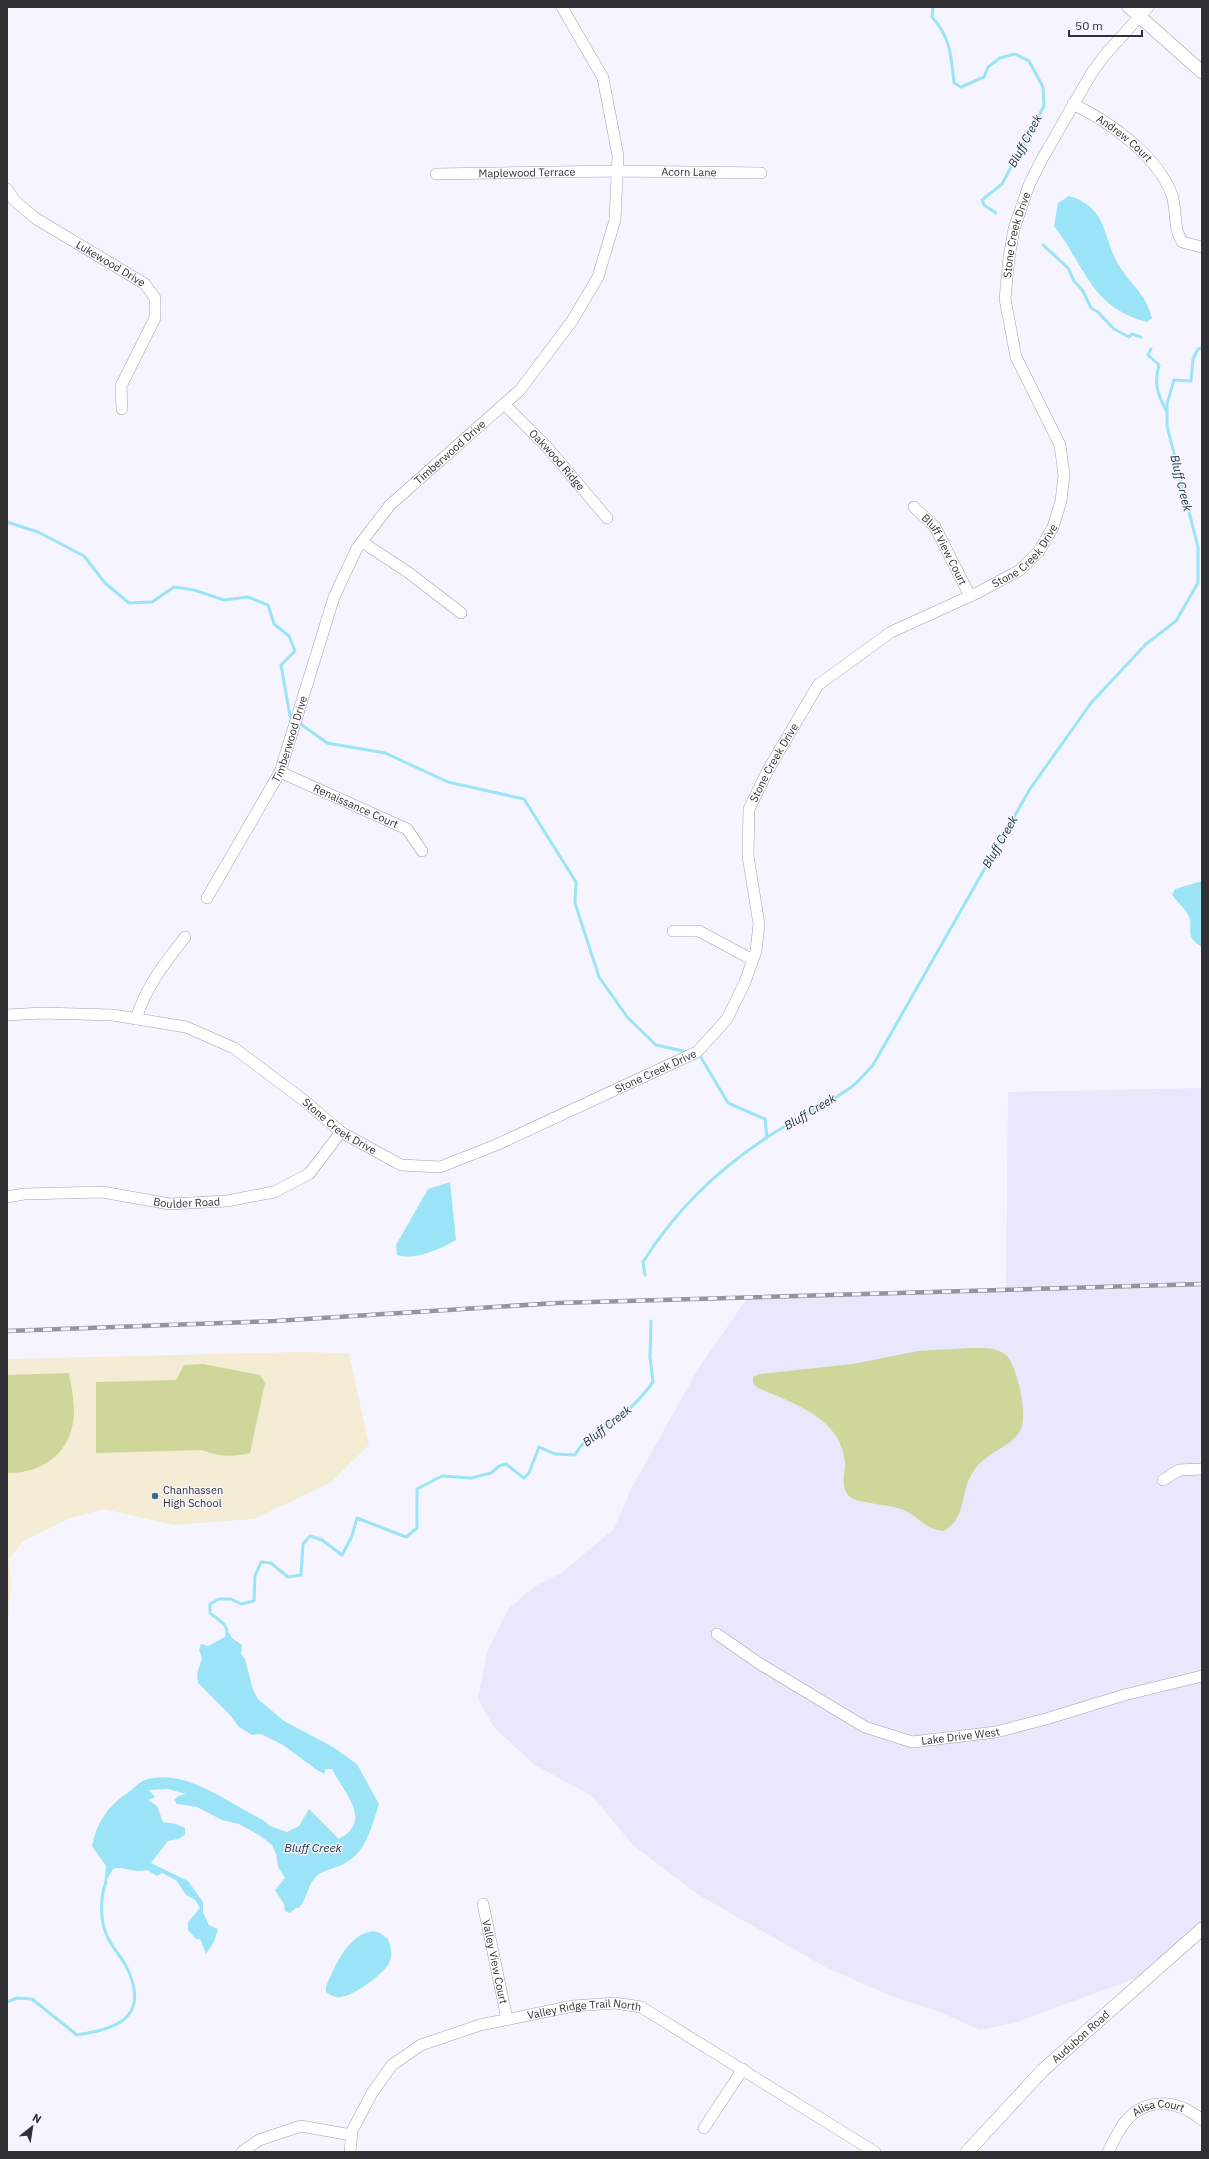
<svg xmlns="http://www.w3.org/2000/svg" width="1209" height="2159" font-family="'IBM Plex Sans',sans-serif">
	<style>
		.built { fill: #e9e7fb }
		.education { fill: #f5ecd6 }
		.green { fill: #ced69a }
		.water { fill: #9be4f7 }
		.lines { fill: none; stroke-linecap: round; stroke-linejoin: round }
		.stream { stroke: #9be4f7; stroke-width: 3 }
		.minor-casing { stroke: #a2a1ad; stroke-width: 12 }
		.tertiary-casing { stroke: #a2a1ad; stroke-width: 14 }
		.minor { stroke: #fff; stroke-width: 11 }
		.tertiary { stroke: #fff; stroke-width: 13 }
		.rail-casing { stroke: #95949c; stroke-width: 4.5 }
		.rail { stroke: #f6f5ff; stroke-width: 3; stroke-dasharray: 9; stroke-linecap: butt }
		.poi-dot { fill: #346b86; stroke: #f6f5ff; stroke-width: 1.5 }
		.labels { text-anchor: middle; stroke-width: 3; stroke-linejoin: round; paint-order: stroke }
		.street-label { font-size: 11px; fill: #313035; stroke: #f6f5ff }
		.poi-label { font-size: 11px; fill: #313035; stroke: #f6f5ff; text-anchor: start }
		.water-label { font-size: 12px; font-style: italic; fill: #21393f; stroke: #f6f5ff }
	</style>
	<rect width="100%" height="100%" fill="#f6f5ff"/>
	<path class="built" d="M1202 1088V1929L1153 1972 1014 2023 980 2030 940 2012 891 1996 827 1968 697 1894 633 1845 592 1796 533 1764 493 1726 478 1699 487 1652 508 1609 535 1586 561 1573 614 1529 631 1489 698 1369 748 1297 1006 1290 1008 1092Z"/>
	<path class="education" d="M300 1352 349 1353 369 1445 330 1483 254 1519 173 1525 104 1509 71 1518 23 1541 9 1559 11 1583 7 1634V1359Z"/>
	<path class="green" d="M971 1348C983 1348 996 1347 1006 1355 1017 1365 1029 1417 1020 1431 1010 1448 986 1451 973 1472 959 1493 968 1516 944 1531 926 1530 919 1517 904 1510 891 1504 856 1504 849 1496 840 1486 845 1474 845 1463 842 1418 793 1403 758 1388L753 1383V1377L759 1374 853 1364 918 1351Z
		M203 1364 260 1375 265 1383 250 1453C232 1457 219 1457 202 1450L96 1453V1382L176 1380 184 1365Z
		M69 1373C71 1385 74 1398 74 1410 74 1450 45 1474 7 1473V1375Z"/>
	<path class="water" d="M1069 196C1110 208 1102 240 1120 267 1133 288 1145 292 1152 318L1147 322C1091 308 1085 266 1054 226L1058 203Z
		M1202 881V947C1182 935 1195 928 1188 915 1184 907 1177 902 1172 895L1175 889Z
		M450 1182 456 1240C440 1249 415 1261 397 1255L396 1245 428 1189Z
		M226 1628 232 1638 242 1645 241 1654 245 1659 253 1690 258 1699 284 1721 333 1747 357 1764 379 1804C371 1828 366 1856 339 1866 330 1870 322 1870 315 1878 307 1886 307 1899 299 1908H296L290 1913 285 1911 284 1904 275 1890 285 1878 278 1867 276 1854 272 1845 259 1835 239 1824 222 1820 197 1807 177 1804 174 1800 178 1796 186 1794 168 1789 149 1790 155 1797 148 1800 157 1806 163 1822 176 1824 185 1828V1835L178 1839 168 1841 151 1863 188 1881 203 1902V1912L209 1925 218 1929 214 1942 206 1954 200 1939H196L188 1930V1922L200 1908 195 1900 186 1895 176 1880 162 1873 157 1876 147 1870C133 1874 124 1865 113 1869L104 1885 106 1866 92 1846C96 1824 107 1807 126 1794 132 1790 139 1782 145 1780 185 1767 228 1803 263 1820L270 1826 287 1832 299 1826 309 1809 339 1839C374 1820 343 1792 332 1769H325V1774L317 1770 283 1745 261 1734 252 1735 239 1727 230 1715 198 1683 197 1674 202 1658 199 1650 201 1644 208 1646 225 1637Z
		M373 1931 380 1933 388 1939C391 1946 393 1956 389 1963 384 1974 353 1996 341 1997 335 1998 330 1995 326 1992V1987C334 1967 348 1934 373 1931Z"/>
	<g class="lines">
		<path class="stream" d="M933 7 932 17C951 38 951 56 954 83L961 87 984 77 988 67 1000 58 1015 54 1029 61 1043 87 1044 106 1002 184 982 200 984 205 996 213
			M1043 245 1068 268 1074 281 1083 291 1091 308 1098 312 1114 329 1129 337 1132 334 1141 337
			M1151 349 1148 355 1159 365C1154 383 1157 394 1166 410
			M7 522 38 532 84 556 105 583 129 603 152 602 174 587 194 590 224 600 248 597 268 605 274 624 289 636 295 651 281 665 290 716 293 719
			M298 722 327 743 385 753 448 782 524 799 576 882 575 903 599 977 628 1018 656 1045 688 1052
			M699 1054 728 1103 765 1119 767 1138
			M645 1275 643 1262C676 1210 715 1172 766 1138 793 1120 823 1107 850 1088 859 1082 866 1072 873 1065L1030 789 1091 703 1146 644 1176 621 1198 583V547L1167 426V404L1174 380 1191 381 1193 359 1198 349 1202 348
			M227 1630 224 1624 210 1613V1604L219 1599H231L241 1604 254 1601 255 1576 261 1562 271 1563 288 1577 301 1575 303 1544 310 1536 322 1540 342 1555 352 1536 357 1518 406 1537 417 1528V1489L442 1476 471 1478 491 1473 499 1466 506 1464 524 1478 529 1473 539 1447 555 1454 575 1455C589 1431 606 1428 626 1411 637 1403 645 1393 653 1382L650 1357 651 1321
			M7 2002 17 1998 32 1999 77 2035C118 2029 149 2017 128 1970 123 1958 112 1948 107 1936 100 1920 100 1898 106 1882"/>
		<defs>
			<g id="minor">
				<path id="s1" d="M1073 104C1110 122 1157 155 1172 195 1177 212 1173 227 1182 242L1202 247"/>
				<path id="s2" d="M436 174 617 171 761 173"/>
				<path id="s3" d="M7 189 14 200 35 218 145 284 155 298V318L121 386 122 409"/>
				<path id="s4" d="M504 404 548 448 607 518"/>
				<path id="s5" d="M914 507 935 527 970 596"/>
				<path d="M362 542 409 573 461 613"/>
				<path id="s6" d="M280 772 407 829 422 851"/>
				<path id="s7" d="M207 898 280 772 334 597 357 548 390 505 520 390 572 321 598 277 615 220 618 156 603 78 562 7"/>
				<path d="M673 931H699L753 960"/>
				<path id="s8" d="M7 1015 42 1013 113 1015 186 1027 234 1048 306 1102 341 1132 401 1165 440 1167 496 1145 697 1052 727 1019 745 982 756 951 759 924 748 856 749 809 768 770 818 685 891 632 977 593 1020 570 1039 551 1053 527 1061 501 1064 475 1060 445 1016 357 1005 299 1009 258 1014 229 1029 185 1041 161 1091 74 1104 56 1148 7"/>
				<path d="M136 1019C146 986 165 963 185 937"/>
				<path id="s9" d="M7 1197 24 1194 102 1192 170 1204 227 1201 274 1192 309 1174 341 1132"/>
				<path d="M1163 1480 1179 1470 1202 1469"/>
				<path id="s10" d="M717 1634 760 1664 865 1727 912 1742 996 1732 1046 1719 1124 1695 1202 1676"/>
				<path id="s11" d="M483 1904 507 2019"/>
				<path d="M704 2128 743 2069"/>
				<path d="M242 2152 259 2140 301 2126 351 2135"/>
				<path id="s12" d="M350 2152 352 2131 372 2093 392 2065 421 2045 480 2025 573 2006 615 2003 641 2007 875 2152"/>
				<path id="s13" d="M1108 2152C1113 2142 1118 2131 1125 2122 1146 2096 1179 2100 1202 2120"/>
			</g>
			<g id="tertiary">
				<path d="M1129 7 1202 72"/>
				<path id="s14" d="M967 2152 1043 2070 1202 1929"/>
			</g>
		</defs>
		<use href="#minor" class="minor-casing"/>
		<use href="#tertiary" class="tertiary-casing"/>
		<use href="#minor" class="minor"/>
		<use href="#tertiary" class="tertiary"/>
		<defs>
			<path id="rail" d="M7 1331 275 1321 557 1303 1202 1284"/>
		</defs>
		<use href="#rail" class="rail-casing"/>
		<use href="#rail" class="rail"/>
	</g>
	<circle class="poi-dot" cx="155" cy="1496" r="4"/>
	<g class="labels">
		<g class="street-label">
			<text dy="4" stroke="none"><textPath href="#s1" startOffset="62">Andrew Court</textPath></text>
			<text dy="4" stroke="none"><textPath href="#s2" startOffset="91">Maplewood Terrace</textPath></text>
			<text dy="4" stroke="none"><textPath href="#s2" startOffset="253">Acorn Lane</textPath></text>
			<text dy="4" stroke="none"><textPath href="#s8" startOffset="1756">Stone Creek Drive</textPath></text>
			<text dy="4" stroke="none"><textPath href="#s3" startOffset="129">Lukewood Drive</textPath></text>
			<text dy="4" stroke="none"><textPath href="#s7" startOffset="517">Timberwood Drive</textPath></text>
			<text dy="4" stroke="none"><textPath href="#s4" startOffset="77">Oakwood Ridge</textPath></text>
			<text dy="4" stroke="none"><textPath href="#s5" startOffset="53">Bluff View Court</textPath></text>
			<text dy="4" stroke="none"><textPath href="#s8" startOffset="1408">Stone Creek Drive</textPath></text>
			<text dy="4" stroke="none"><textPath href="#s7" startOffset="180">Timberwood Drive</textPath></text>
			<text dy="4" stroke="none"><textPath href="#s8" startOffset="1072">Stone Creek Drive</textPath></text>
			<text dy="4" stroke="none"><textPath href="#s6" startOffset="83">Renaissance Court</textPath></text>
			<text dy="4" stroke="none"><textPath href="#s8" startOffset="712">Stone Creek Drive</textPath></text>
			<text dy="4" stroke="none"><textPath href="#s8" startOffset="364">Stone Creek Drive</textPath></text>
			<text dy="4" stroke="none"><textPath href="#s9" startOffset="181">Boulder Road</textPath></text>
			<text dy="4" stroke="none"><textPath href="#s10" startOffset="273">Lake Drive West</textPath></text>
			<text dy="4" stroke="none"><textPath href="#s11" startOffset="59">Valley View Court</textPath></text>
			<text dy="4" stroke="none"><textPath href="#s12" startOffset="302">Valley Ridge Trail North</textPath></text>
			<text dy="4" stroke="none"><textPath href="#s14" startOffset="162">Audubon Road</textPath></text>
			<text dy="4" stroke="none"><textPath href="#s13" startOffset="73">Alisa Court</textPath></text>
		</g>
		<g class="poi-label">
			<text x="163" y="1494">Chanhassen<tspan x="163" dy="13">High School</tspan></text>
		</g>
		<g class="water-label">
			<text transform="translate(1025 141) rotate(-62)" y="4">Bluff Creek</text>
			<text transform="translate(1181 483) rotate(76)" y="4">Bluff Creek</text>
			<text transform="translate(1000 842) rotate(-60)" y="4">Bluff Creek</text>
			<text transform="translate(810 1112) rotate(-31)" y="4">Bluff Creek</text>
			<text transform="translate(607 1426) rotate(-38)" y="4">Bluff Creek</text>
			<text x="313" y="1852">Bluff Creek</text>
		</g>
	</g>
	<rect width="1209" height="2159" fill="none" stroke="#313035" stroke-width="16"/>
	<g transform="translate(32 2127) rotate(30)" stroke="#f6f5ff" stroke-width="3" paint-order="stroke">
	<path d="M0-3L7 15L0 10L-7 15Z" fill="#313035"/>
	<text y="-6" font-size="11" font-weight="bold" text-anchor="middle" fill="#313035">N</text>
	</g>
	<path d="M1069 30v6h73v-6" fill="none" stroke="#313035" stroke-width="2"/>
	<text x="1075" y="30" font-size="12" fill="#313035" stroke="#f6f5ff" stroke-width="3" paint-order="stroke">50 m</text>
</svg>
